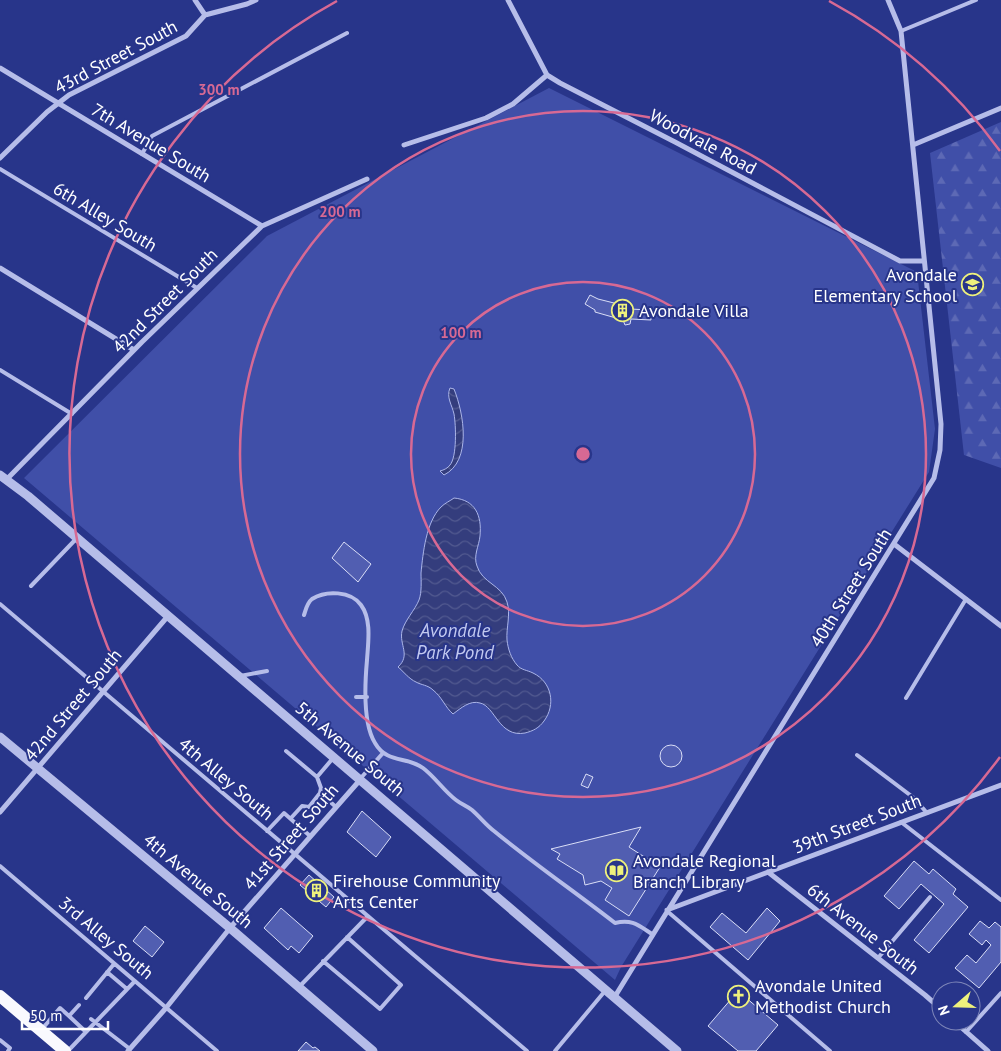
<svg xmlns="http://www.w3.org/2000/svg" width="1001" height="1051" font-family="'PT Sans',sans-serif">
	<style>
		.forest { fill: url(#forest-firs) }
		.park { fill: #404fa8 }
		.water { fill: url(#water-waves); stroke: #abb5e9 }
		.building { fill: #515eb1; stroke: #dadef7 }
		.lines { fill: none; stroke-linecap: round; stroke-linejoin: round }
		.service { stroke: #b6bde9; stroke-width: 4 }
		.minor { stroke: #b6bde9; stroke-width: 5 }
		.tertiary { stroke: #b6bde9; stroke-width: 9 }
		.primary { stroke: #f9f9fe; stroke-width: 12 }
		.ring { fill: none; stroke: #d76994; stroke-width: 2.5 }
		.labels { text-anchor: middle; stroke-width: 4; stroke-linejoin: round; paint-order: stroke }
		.street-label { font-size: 18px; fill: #fff; stroke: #28358a }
		.poi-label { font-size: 18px; fill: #fff; stroke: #28358a; text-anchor: start }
		.water-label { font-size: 19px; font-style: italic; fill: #c2c9f0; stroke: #28358a }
		.centre { fill: #d76994; stroke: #28358a; stroke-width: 2.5 }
		.ring-label { font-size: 15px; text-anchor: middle; font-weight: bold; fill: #d76994; stroke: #28358a; stroke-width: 4; stroke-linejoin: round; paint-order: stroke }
	</style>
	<defs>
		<pattern id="forest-firs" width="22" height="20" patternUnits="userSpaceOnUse" patternTransform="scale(1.25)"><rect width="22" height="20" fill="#404fa8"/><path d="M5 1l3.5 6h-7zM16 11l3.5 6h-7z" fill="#5d69b5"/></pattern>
		<pattern id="water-waves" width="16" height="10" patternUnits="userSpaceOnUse" patternTransform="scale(1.25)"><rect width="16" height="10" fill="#343d7d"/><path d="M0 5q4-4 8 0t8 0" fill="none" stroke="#525a90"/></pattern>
	</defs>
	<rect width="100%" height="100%" fill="#28358a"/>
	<path class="forest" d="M1001 122V468L964 455 930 153Z"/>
	<path class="park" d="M549 88 917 272 935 429 929 472 621 967 615 980 24 478 267 236Z"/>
	<path class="water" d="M450 388 454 389C464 414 472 461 444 475L440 471C444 470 448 468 450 465 457 457 456 425 454 414 452 405 446 397 450 388Z
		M454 498C475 500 482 515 480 536 479 546 473 556 477 566 482 583 502 585 507 602 511 614 506 628 507 640 508 649 511 658 517 665 521 670 527 670 533 673 552 682 556 705 544 721 539 728 533 731 525 733 499 738 495 706 480 703 470 700 461 708 453 714 445 707 442 697 433 690 428 685 421 685 416 682 409 679 403 671 398 667 411 655 399 645 402 631 405 620 415 610 419 600 422 592 421 581 421 573 423 553 426 522 441 507 445 503 450 501 454 498Z"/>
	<path class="building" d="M590 295 598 299 630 307V309L650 310 651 320 631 319 630 324 625 325 623 320 595 312V310L585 304Z
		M344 542 371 564 358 582 332 558Z
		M660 756a11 11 0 1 1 22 0a11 11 0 1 1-22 0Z
		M586 774 593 777 588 788 581 785Z
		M362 811 391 837 376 857 347 832Z
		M641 827 629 847 660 867 629 916 605 900 612 888 601 881 585 885 583 875 557 859 560 854 551 849Z
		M914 861 929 874 933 869 956 889 953 894 968 907 929 953 914 940 944 904 921 884 899 909 884 896Z
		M309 875 334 897 326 907 300 885Z
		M281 908 313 936 299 953 291 946 288 950 264 928Z
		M767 908 780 921 748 960 710 927 722 913 746 933Z
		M980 921 989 928 995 922 1001 927V962L979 988 955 968 967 955 976 963 991 945 986 940 982 945 969 934Z
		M145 926 164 942 152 957 133 941Z
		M738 991 778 1025 756 1051H738L708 1026Z
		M306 1042 313 1048 315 1047 320 1051H298Z"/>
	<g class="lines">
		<path class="service" d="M901 31 976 0
			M142 154 152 136 347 33
			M0 169 197 288
			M0 370 72 414
			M31 586 76 539
			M0 604 527 1051
			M304 615C306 609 307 603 312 599 326 590 351 591 361 605 372 620 368 643 367 660 365 682 363 724 375 743 387 764 407 756 423 768 435 777 444 791 456 800 461 804 467 806 472 810 480 817 486 825 494 831 533 863 575 892 615 923 632 919 638 925 652 934
			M240 676 267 671
			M356 697H367
			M906 698 966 599
			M286 751 317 777 334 757
			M857 755 914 798 927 813
			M317 777 321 788 320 793
			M360 779 383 753
			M291 818 302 806 309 807 320 793 336 807
			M901 822 1001 900
			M267 831 284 813 310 836
			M0 866 217 1051
			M667 911 830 1051
			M878 958 930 897
			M323 961 380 1009 401 985 347 937
			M107 972 127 989
			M299 987 368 916
			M86 998 114 964
			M79 1005 69 1016 86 1032 135 981
			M91 1019 130 1049
			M42 1029 60 1008 69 1016
			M966 1032 1001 993
			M0 1040 10 1048 8 1051
			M68 1051 86 1032
			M555 1051 605 991"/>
		<path class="minor" d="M195 0 205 15
			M508 0 547 75 560 83 675 142 900 261H924
			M0 68 262 226
			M404 145 486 118 513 104 547 75
			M913 145 1001 108
			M0 158 47 112 69 95 186 36 205 15 247 4 256 0
			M0 268 134 350
			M7 479 142 342 262 226 367 179
			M894 544 1001 626
			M0 812 168 616
			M768 872 925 995 941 1009
			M667 910 1001 785
			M614 998 934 478 940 450 941 424 901 31 888 0
			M954 1021 988 1051
			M128 1051 166 1008 230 928 360 780"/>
		<path class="tertiary" d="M0 475 28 496 677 1051
			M0 737 230 928 373 1051"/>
		<path class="primary" d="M0 996 65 1051"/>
	</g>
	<g class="ring">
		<circle cx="583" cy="454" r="172"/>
		<circle cx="583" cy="454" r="343"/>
		<path d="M1000 757A515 515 0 1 1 337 1M829 1A515 515 0 0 1 1000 151"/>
	</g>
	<defs>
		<symbol id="school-ring" viewBox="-11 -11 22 22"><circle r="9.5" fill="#28358a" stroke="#eef17c" stroke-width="1.5"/><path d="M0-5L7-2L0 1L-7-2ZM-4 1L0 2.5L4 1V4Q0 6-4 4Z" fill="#eef17c"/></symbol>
		<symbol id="building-ring" viewBox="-11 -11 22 22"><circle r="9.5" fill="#28358a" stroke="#eef17c" stroke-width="1.5"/><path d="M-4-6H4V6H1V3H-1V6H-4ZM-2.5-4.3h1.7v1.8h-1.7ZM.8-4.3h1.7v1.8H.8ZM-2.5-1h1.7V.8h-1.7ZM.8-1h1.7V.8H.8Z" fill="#eef17c"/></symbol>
		<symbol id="library-ring" viewBox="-11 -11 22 22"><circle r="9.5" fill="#28358a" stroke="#eef17c" stroke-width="1.5"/><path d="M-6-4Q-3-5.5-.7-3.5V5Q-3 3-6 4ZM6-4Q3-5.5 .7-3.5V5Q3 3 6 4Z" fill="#eef17c"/></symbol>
		<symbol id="church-ring" viewBox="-11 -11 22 22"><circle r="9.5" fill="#28358a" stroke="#eef17c" stroke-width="1.5"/><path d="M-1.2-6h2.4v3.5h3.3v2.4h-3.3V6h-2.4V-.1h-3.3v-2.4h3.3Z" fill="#eef17c"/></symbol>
	</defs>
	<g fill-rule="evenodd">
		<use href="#school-ring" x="960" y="272" width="25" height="25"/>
		<use href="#building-ring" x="610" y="298" width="25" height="25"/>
		<use href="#library-ring" x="604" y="858" width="25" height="25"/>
		<use href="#building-ring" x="304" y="878" width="25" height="25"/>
		<use href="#church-ring" x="726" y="984" width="25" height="25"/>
	</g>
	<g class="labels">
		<g class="street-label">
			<text transform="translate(116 57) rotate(-28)" y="6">43rd Street South</text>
			<text transform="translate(703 142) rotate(28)" y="6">Woodvale Road</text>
			<text transform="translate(151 143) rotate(31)" y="6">7th Avenue South</text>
			<text transform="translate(105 217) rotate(31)" y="6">6th Alley South</text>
			<text transform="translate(165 301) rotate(-45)" y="6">42nd Street South</text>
			<text transform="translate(851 588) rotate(-58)" y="6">40th Street South</text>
			<text transform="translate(73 705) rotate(-50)" y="6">42nd Street South</text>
			<text transform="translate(350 749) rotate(40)" y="6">5th Avenue South</text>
			<text transform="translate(226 779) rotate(40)" y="6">4th Alley South</text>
			<text transform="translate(857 824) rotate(-21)" y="6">39th Street South</text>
			<text transform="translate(291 837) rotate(-49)" y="6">41st Street South</text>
			<text transform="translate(198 881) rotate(40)" y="6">4th Avenue South</text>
			<text transform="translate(863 929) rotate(38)" y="6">6th Avenue South</text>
			<text transform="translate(106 938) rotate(40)" y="6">3rd Alley South</text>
		</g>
		<g class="poi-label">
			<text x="957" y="281" text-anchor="end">Avondale<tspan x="957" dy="21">Elementary School</tspan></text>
			<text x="639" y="317">Avondale Villa</text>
			<text x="633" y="867">Avondale Regional<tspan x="633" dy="21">Branch Library</tspan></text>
			<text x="333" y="887">Firehouse Community<tspan x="333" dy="21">Arts Center</tspan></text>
			<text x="755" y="992">Avondale United<tspan x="755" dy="21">Methodist Church</tspan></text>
		</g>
		<g class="water-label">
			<text x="455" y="637">Avondale<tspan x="455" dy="22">Park Pond</tspan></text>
		</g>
	</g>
	<circle cx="583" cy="454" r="8" class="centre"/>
	<g class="ring-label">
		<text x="219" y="95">300 m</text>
		<text x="340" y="217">200 m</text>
		<text x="461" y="338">100 m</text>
	</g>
	<g transform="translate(956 1006) rotate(250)"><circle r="24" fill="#28358a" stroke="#7e86b9"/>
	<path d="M0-4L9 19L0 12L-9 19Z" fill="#eef17c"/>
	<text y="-8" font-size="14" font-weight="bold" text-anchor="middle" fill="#ffffff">N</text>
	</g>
	<path d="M22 1021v8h86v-8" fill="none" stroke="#ffffff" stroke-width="2.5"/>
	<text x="30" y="1021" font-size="15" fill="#ffffff" stroke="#28358a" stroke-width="4" paint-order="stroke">50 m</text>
</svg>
